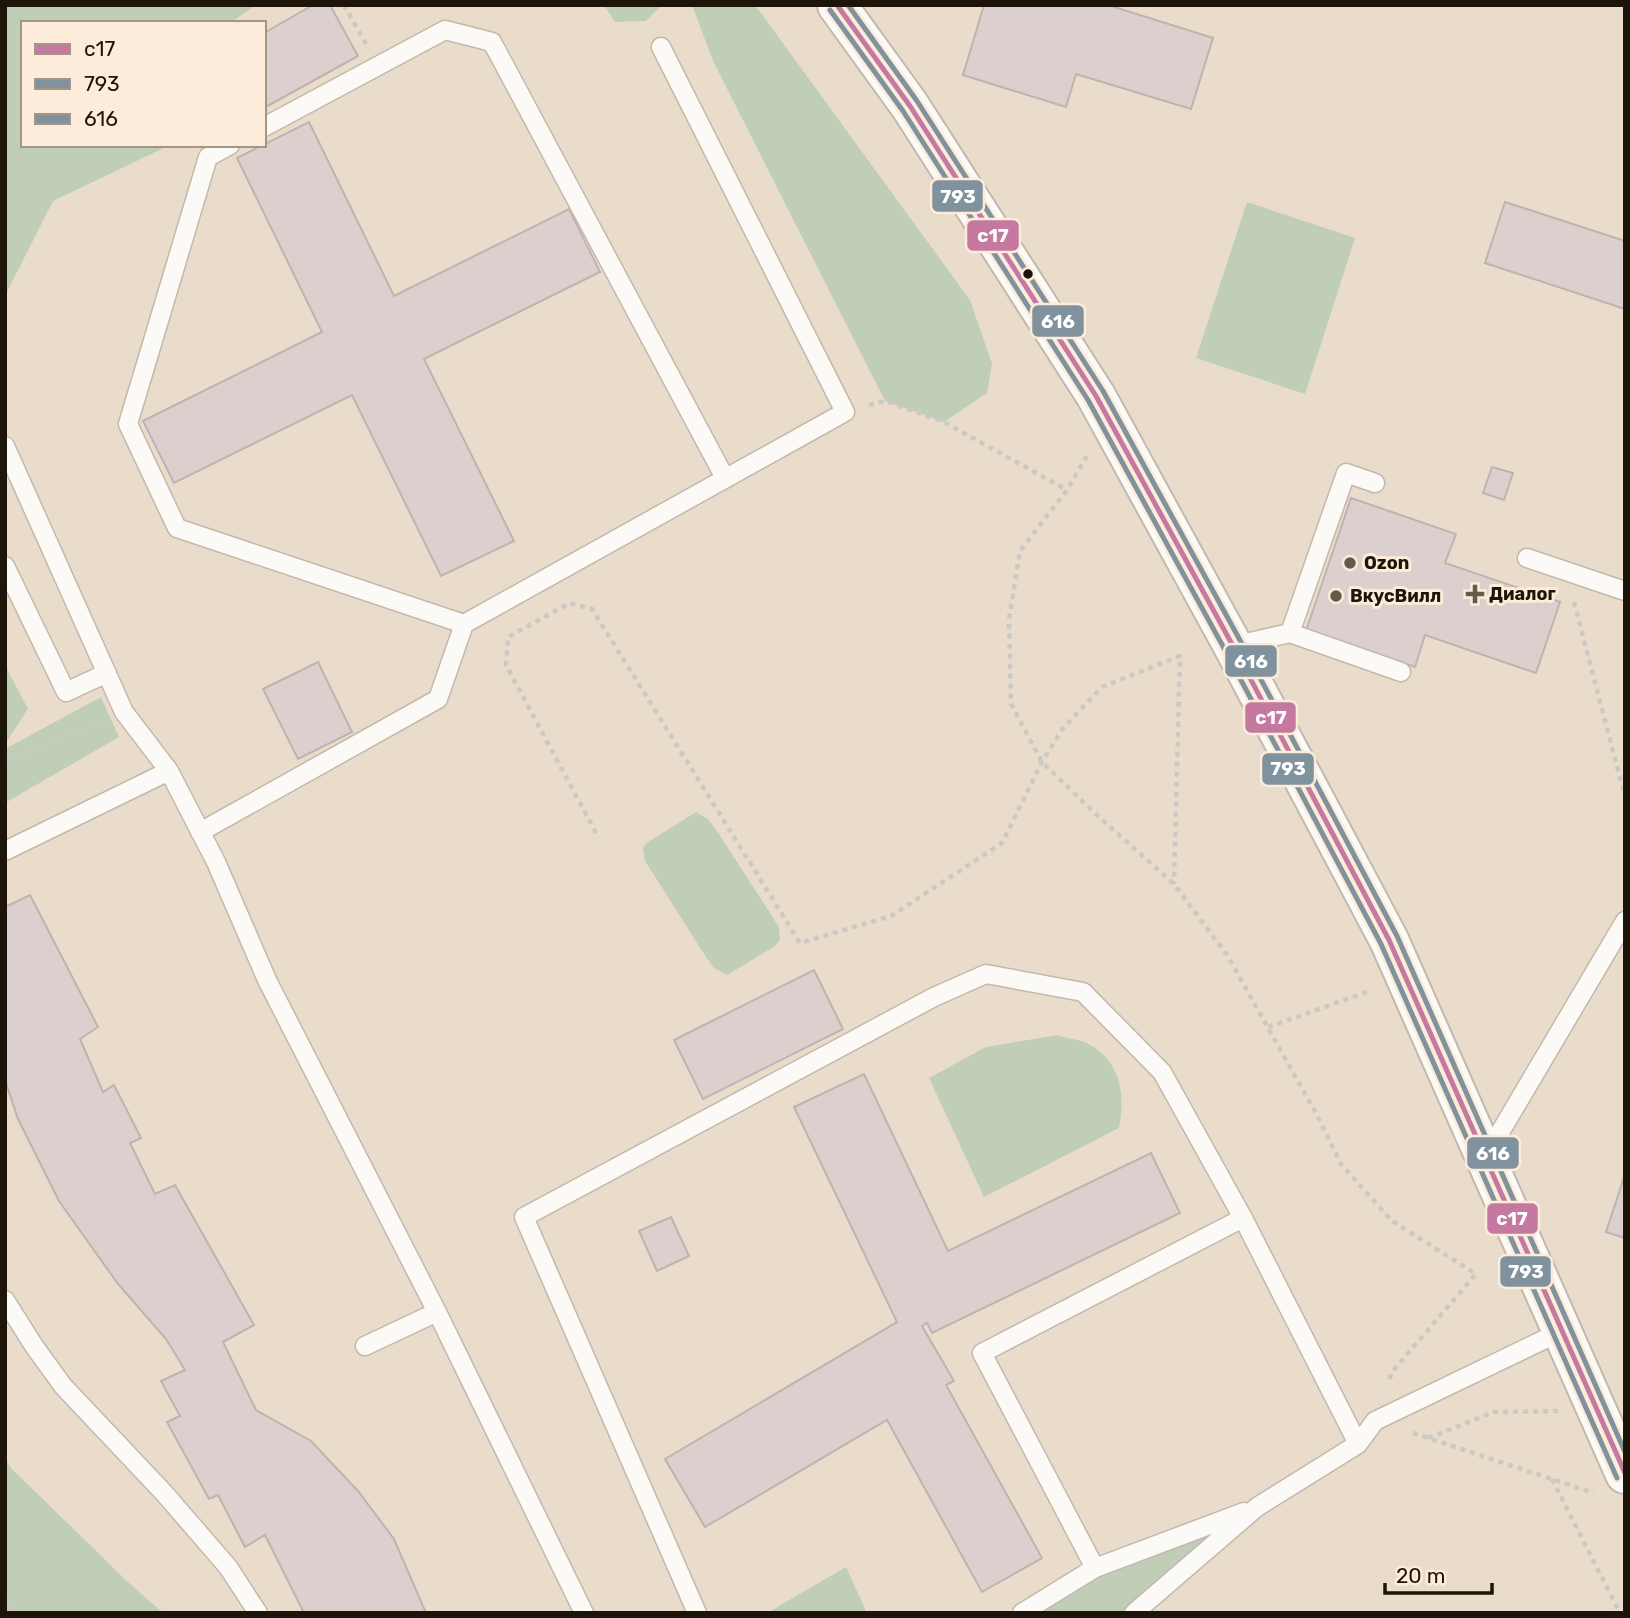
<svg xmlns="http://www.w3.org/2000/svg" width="1630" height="1618" font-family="Rubik,sans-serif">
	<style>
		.green { fill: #c0ceb7 }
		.building { fill: #dcd0ce; stroke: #bfb3b1; stroke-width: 2 }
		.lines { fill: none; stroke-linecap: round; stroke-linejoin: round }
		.lane-casing { stroke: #c3b8ab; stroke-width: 21 }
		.secondary-casing { stroke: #c3b8ab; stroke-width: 42 }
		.path { stroke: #ccc8c3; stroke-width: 4.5; stroke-dasharray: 5 5; stroke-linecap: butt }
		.lane { stroke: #fcfaf7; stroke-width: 18 }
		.secondary { stroke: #fcfaf7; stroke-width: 38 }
		.bus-1-casing { stroke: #fcecd9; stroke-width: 10 }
		.bus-2-casing { stroke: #fcecd9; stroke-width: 10 }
		.bus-3-casing { stroke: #fcecd9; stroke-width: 10 }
		.bus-1 { stroke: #c679a0; stroke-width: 5 }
		.bus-2 { stroke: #80929d; stroke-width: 5 }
		.bus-3 { stroke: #80929d; stroke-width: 5 }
		.bus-dot { fill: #1d1509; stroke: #fcecd9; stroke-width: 2.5 }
		.poi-dot { fill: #655b4d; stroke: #fcecd9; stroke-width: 2.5 }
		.labels { text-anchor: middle; stroke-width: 6; stroke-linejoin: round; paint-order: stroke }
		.poi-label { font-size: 18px; font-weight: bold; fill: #1d1509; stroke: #fcecd9; text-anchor: start }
		.line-badge { stroke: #fcecd9; stroke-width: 2.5 }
		.badge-label { font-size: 19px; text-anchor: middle; font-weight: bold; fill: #fff }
	</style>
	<rect width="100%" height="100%" fill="#eadccb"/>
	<path class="green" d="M5 5H256L230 23H23V145H170L53 201 5 296Z
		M604 5H662L646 21 615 22Z
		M692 5H755L970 300 992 364 987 393 944 422 885 401 713 61Z
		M1247 202 1355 238 1305 394 1196 358Z
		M5 665 28 709 5 744Z
		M101 697 119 737 5 803V749Z
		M696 812 708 819 717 831 779 927 780 940 775 946 727 975 714 968 706 957 645 861 643 847 648 842Z
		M1057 1035C1065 1038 1076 1039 1084 1042 1120 1058 1126 1093 1119 1128L984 1197 929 1078 986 1047Z
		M5 1458 11 1468 129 1583 163 1613H5Z
		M1257 1507 1134 1613H1022L1095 1568Z
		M846 1567 867 1613H767Z"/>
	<path class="building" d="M313 5H330L358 56 264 108V33Z
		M984 5H1108L1213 38 1191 109 1076 74 1066 107 963 75Z
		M309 122 394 296 569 209 600 272 424 359 514 541 441 576 352 395 174 483 143 421 322 332 237 158Z
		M1505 202 1625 241V309L1485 263Z
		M1492 467 1513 473 1504 500 1483 493Z
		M1351 498 1456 534 1445 563 1560 602 1536 673 1425 635 1415 667 1306 631Z
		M318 662 352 732 298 759 263 689Z
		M30 895 98 1027 80 1039 103 1092 114 1085 141 1138 130 1143 155 1194 175 1185 254 1325 223 1342 256 1410 311 1441 358 1491 394 1539 426 1613H304L265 1535 245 1547 218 1495 209 1499 167 1422 180 1416 161 1381 185 1370 166 1339 118 1284 59 1201 18 1119 5 1080V907Z
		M814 970 843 1029 703 1099 674 1040Z
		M864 1074 948 1251 1151 1153 1180 1213 932 1333 927 1323 922 1326 954 1381 946 1385 1042 1558 982 1592 887 1420 705 1527 665 1459 897 1322 794 1107Z
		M1625 1174V1238L1606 1232Z
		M671 1217 689 1256 657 1271 639 1231Z"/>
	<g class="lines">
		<defs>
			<path id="lane" d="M264 127 445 30 492 42 725 478
				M230 145 208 157 128 424 177 528 464 624 845 412 661 47
				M5 446 124 712 169 771 216 862 267 980 437 1312 584 1613
				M1527 558 1625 591
				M5 566 66 692 107 673
				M1290 633 1401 672
				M1233 646 1290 633 1346 473 1375 483
				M200 832 438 699 464 624
				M5 851 169 771
				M1486 1156 1625 921
				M5 1300 34 1346 63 1386 164 1493 228 1567 258 1613
				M365 1346 437 1312
				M1095 1568 982 1353 1243 1218
				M697 1613 524 1217 934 997 986 974 1083 992 1162 1072 1243 1218 1358 1444
				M1022 1613 1095 1568 1244 1512
				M1134 1613 1257 1507 1358 1444 1375 1421 1562 1331"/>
			<path id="secondary" d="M837 5 910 106 1096 396 1233 646 1389 940 1625 1474"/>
		</defs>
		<use href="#lane" class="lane-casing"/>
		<use href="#secondary" class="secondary-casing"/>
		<path class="path" d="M344 5 366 44
			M869 405 885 401 944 422 1067 490
			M1087 456 1067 490 1020 551 1009 619 1011 704 1042 762 1099 817 1174 884 1227 955 1317 1115 1341 1164 1392 1221 1476 1274 1392 1372 1388 1384
			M1574 602 1625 797
			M5 761 102 721
			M596 833 506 665 508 637 570 603 592 609 800 943 891 916 1002 843 1042 762 1063 728 1102 687 1180 656 1174 884
			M1268 1027 1370 991
			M1413 1433 1594 1493
			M1428 1438 1494 1412 1558 1411
			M1552 1479 1620 1613
			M5 1591 10 1613"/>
		<use href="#lane" class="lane"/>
		<use href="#secondary" class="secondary"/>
		<defs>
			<path id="bus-1" d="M837 5 910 106 1096 396 1233 646 1389 940 1625 1473"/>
			<path id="bus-2" d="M830 10 903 111 1088 400 1225 650 1381 944 1617 1478"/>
			<path id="bus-3" d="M848 5 917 101 1103 391 1241 642 1397 936 1625 1452"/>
		</defs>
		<use href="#bus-1" class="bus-1-casing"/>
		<use href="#bus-2" class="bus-2-casing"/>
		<use href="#bus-3" class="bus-3-casing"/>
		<use href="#bus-1" class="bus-1"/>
		<use href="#bus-2" class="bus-2"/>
		<use href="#bus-3" class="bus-3"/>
	</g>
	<circle class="bus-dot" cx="1028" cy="274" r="6"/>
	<g class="poi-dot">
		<circle cx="1350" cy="563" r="7"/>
		<path d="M1471.5 583.5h7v7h7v7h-7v7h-7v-7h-7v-7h7z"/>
		<circle cx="1336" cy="596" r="7"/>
	</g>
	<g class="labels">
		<g class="poi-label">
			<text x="1364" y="569">Ozon</text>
			<text x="1489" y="600">Диалог</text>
			<text x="1350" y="602">ВкусВилл</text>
		</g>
	</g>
	<g class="line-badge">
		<rect x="931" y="179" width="53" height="34" rx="7" fill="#80929d"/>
		<rect x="966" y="219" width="54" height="33" rx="7" fill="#c679a0"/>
		<rect x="1031" y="304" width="54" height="34" rx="7" fill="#80929d"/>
		<rect x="1224" y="644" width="54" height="34" rx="7" fill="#80929d"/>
		<rect x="1244" y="701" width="53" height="33" rx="7" fill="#c679a0"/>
		<rect x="1261" y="752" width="54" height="34" rx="7" fill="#80929d"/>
		<rect x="1466" y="1136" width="54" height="34" rx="7" fill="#80929d"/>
		<rect x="1486" y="1202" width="53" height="33" rx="7" fill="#c679a0"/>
		<rect x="1499" y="1255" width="53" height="33" rx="7" fill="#80929d"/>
	</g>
	<g class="badge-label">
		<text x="958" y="203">793</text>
		<text x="993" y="242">с17</text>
		<text x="1058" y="328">616</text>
		<text x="1251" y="668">616</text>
		<text x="1271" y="724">с17</text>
		<text x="1288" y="775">793</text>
		<text x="1493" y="1160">616</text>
		<text x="1512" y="1225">с17</text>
		<text x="1526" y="1278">793</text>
	</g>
	<rect width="1630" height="1618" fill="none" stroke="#1d1509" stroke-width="14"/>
	<rect x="21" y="21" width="245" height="126" fill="#fcecd9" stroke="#a39686" stroke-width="2"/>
	<rect x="35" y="44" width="35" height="10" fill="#c679a0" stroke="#a39686" stroke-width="2"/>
	<text x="84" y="56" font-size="21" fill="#1d1509">с17</text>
	<rect x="35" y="79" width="35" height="10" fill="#80929d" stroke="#a39686" stroke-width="2"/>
	<text x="84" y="91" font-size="21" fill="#1d1509">793</text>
	<rect x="35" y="114" width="35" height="10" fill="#80929d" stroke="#a39686" stroke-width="2"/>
	<text x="84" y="126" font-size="21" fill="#1d1509">616</text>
	<path d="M1385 1583v10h107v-10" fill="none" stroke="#1d1509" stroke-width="3.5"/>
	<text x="1396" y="1583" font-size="21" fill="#1d1509" stroke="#fcecd9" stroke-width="5" paint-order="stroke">20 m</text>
</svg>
